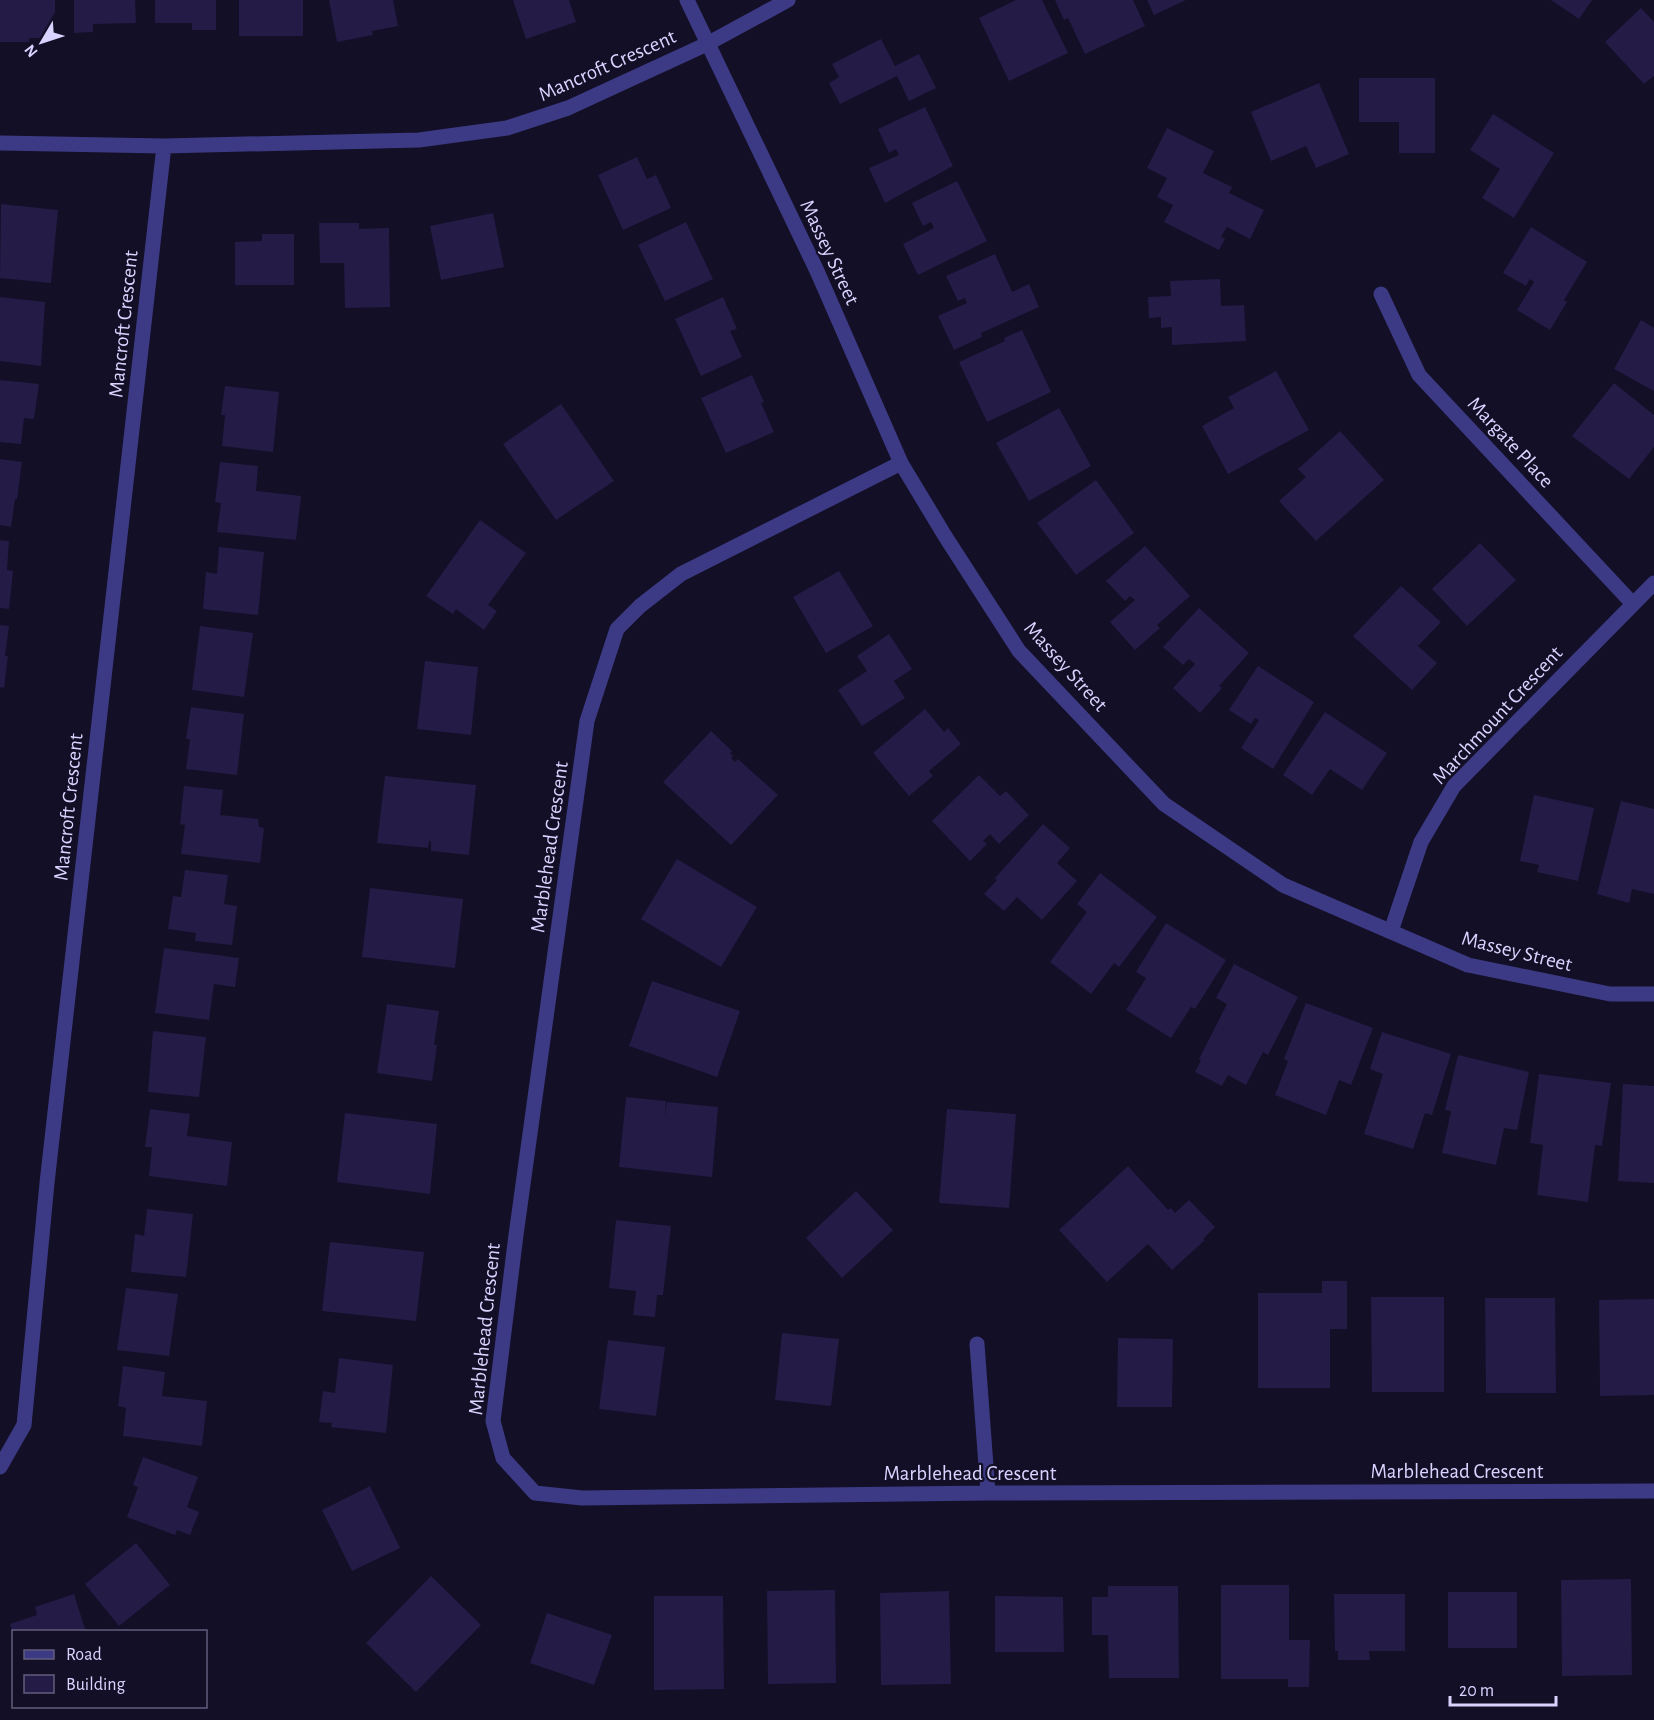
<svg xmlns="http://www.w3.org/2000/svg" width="1654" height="1720" font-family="'Alegreya Sans',sans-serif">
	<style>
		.building { fill: #241b47 }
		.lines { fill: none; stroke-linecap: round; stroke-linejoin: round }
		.street { stroke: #3d3a85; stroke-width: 15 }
		.labels { text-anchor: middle; stroke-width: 4.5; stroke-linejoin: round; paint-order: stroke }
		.street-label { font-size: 21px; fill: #d9d4ff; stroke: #130f26 }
	</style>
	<rect width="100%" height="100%" fill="#130f26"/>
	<path class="building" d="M0 0H55V38H29V42H0Z
		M74 0H135L136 23 93 24V32L74 33Z
		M155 0H216V30H192V23H155Z
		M239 0H303V36H239Z
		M329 0H393L398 26 372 31 373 35 337 42Z
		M513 0H569L576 22 526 39Z
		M1016 0H1042L1068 53 1009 81 979 18Z
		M1055 0H1133L1145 26 1085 54 1068 18 1064 20Z
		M1147 0H1186L1154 15Z
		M1551 0H1592L1579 19Z
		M1641 8 1654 22V76L1644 84 1605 42Z
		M881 39 895 66 919 54 936 88 909 101 897 76 840 104 829 83 839 77 832 64Z
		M1359 78H1435V153H1399V122H1359Z
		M1319 83 1349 154 1316 168 1306 146 1271 161 1251 112Z
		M925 107 953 166 885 203 869 168 899 155 896 149 889 153 878 129Z
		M1493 114 1554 153 1514 218 1482 198 1500 169 1470 150Z
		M1167 128 1214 151 1203 173 1232 187 1229 193 1264 210 1250 239 1227 227 1221 237 1225 239 1219 250 1164 222 1173 205 1157 197 1167 178 1147 168Z
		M637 157 647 179 656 175 671 208 623 230 598 175Z
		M957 181 987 241 918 275 903 244 934 228 931 222 923 226 912 203Z
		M1 204 58 210 51 283 0 278Z
		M493 213 504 267 441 280 430 226Z
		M686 222 713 279 665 301 638 245Z
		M319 223H359V229L389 228 390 307 345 308 344 263H320Z
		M1531 227 1587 262 1564 300 1567 302 1550 330 1517 310 1534 282 1530 279 1526 286 1503 273Z
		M262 234H294V285H235V242L262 241Z
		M995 254 1012 292 1029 284 1039 307 981 333 982 337 954 350 938 316 967 303 965 298 958 301 946 276Z
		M1220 279 1221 306 1244 305 1246 341 1172 345V327L1161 328V317L1149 318 1148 297 1171 296 1170 281Z
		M0 297 45 302 41 366 0 361Z
		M723 297 737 329 730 331 742 357 701 376 675 319Z
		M1641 320 1654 328V391L1614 369Z
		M1022 330 1051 392 987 422 959 362 1005 341 1004 338Z
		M1276 371 1309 430 1228 474 1202 426 1234 408 1228 397Z
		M752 375 764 402 761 403 774 432 726 453 701 398Z
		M0 380 39 384 34 419 24 418 21 444 0 442Z
		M1614 383 1654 415V447L1629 479 1572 436Z
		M225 386 279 392 273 452 222 446 225 415H221Z
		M561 404 614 481 556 520 503 444Z
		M1059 408 1091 466 1029 501 996 443Z
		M1340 431 1384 480 1316 541 1279 501 1306 477 1298 469Z
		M0 459 22 462 17 499H15L11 527 0 525Z
		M220 462 258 466 256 491 301 496 296 540 217 532 221 503 215 502Z
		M1096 480 1134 533 1076 575 1037 523Z
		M480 520 526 553 488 605 497 611 484 630 456 609 453 614 426 596Z
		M0 540 9 541 7 570 13 571 9 609 0 608Z
		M1480 543 1516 580 1467 626 1432 589Z
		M1145 546 1190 596 1157 625 1160 628 1135 650 1110 622 1135 600 1130 596 1125 601 1106 581Z
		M219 547 264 552 258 615 203 609 206 572 217 574Z
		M839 571 873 626 826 653 793 597Z
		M1401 586 1441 622 1418 646 1437 663 1412 690 1353 636Z
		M1199 608 1249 653 1219 686 1222 688 1200 713 1173 688 1195 664 1189 659 1183 665 1163 647Z
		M0 625 9 626 5 656H8L4 688 0 687Z
		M200 626 253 633 244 697 192 690Z
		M889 634 912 669 894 681 905 698 862 726 838 690 867 671 857 656Z
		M425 661 478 667 471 735 417 729Z
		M1258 666 1314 702 1273 769 1241 748 1259 720 1255 718 1251 724 1229 710Z
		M191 707 244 714 237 775 186 769 190 739H186Z
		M925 709 944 732 948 728 961 744 929 771 933 776 909 796 873 753Z
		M1325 712 1387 753 1362 790 1330 769 1312 795 1283 775Z
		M711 731 732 751 730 753 733 756 731 758 735 762 738 759 778 795 731 845 663 782Z
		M979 775 1000 796 1006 791 1029 815 999 844 990 834 983 841 987 844 970 861 932 821Z
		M385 776 476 785 469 855 431 851V841H429L428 848 377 843Z
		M184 786 223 790 220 815 258 819 259 827 264 828 260 863 181 854 185 825 180 824Z
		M1534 795 1594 808 1578 881 1537 872 1539 865 1520 861Z
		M1621 801 1654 809V894L1632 889 1629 903 1597 894Z
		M1043 824 1070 848 1057 863 1077 881 1042 920 1017 897 1004 911 984 894 997 880 995 878Z
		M677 859 757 907 721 967 641 919Z
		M185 870 228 875 224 904 237 906 232 945 195 941 196 933 168 929 173 896 181 897Z
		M1100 873 1157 917 1119 967 1114 963 1091 994 1050 962 1087 912 1077 904Z
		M370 888 463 899 455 968 362 957Z
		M1166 923 1226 960 1195 1009 1191 1007 1171 1038 1126 1010 1146 978 1136 972Z
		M164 948 239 958 235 987 214 984 209 1020 155 1013Z
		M1234 964 1298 997 1268 1055 1263 1052 1246 1085 1228 1075 1222 1086 1195 1072 1201 1060 1199 1059 1227 1004 1216 998Z
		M652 981 740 1011 717 1077 629 1046Z
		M1306 1003 1373 1028 1351 1085 1339 1080 1326 1115 1275 1095 1288 1061 1284 1059Z
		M387 1004 439 1011 434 1045H437L432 1081 377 1073Z
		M153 1031 206 1037 199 1097 148 1092Z
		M1382 1032 1451 1054 1432 1115 1425 1113 1413 1149 1364 1134 1383 1074 1370 1069Z
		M1458 1055 1529 1072 1517 1130 1504 1128 1496 1165 1442 1153 1451 1111 1445 1110Z
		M1539 1074 1611 1083 1602 1146 1595 1145 1588 1202 1537 1195 1543 1145 1530 1143Z
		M1623 1084 1654 1086V1183L1618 1181Z
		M626 1097 666 1101 665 1117 667 1102 718 1107 712 1177 619 1167Z
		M150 1109 190 1114 187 1136 232 1142 227 1186 149 1176 152 1147H145Z
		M947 1109 1016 1114 1009 1208 939 1203Z
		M345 1113 437 1124 430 1194 337 1182Z
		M1128 1166 1168 1210 1171 1208 1175 1213 1189 1200 1215 1227 1203 1239 1205 1240 1172 1270 1148 1244 1107 1282 1059 1230Z
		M856 1191 893 1230 842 1278 806 1238Z
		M147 1209 193 1214 186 1277 131 1272 135 1234 144 1236Z
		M616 1220 671 1226 663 1295H657L655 1317 633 1315 636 1291 609 1288Z
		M330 1242 424 1252 416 1321 322 1311Z
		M1322 1281H1347V1329H1330V1388H1258V1293H1322Z
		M126 1288 178 1294 169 1356 117 1350Z
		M1371 1297H1444V1392H1372Z
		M1485 1298H1555L1556 1393H1486Z
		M1654 1299V1395L1600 1396 1599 1300Z
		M782 1333 839 1339 831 1406 775 1400Z
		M1118 1338 1173 1339 1172 1407H1117Z
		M608 1340 665 1347 656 1416 599 1409Z
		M339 1358 393 1365 386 1433 331 1427 332 1423 319 1422 323 1391 335 1393Z
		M123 1366 165 1372 162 1396 207 1401 202 1446 123 1436 126 1408 118 1406Z
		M143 1457 198 1477 187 1507 199 1512 190 1535 177 1530 175 1535 127 1517 138 1487 133 1485Z
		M370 1486 400 1548 352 1571 322 1510Z
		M136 1543 170 1585 119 1626 85 1584Z
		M431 1576 481 1625 416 1692 366 1643Z
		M1631 1579 1632 1675 1562 1676 1561 1580Z
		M1221 1585H1289V1640H1310L1309 1687H1288V1679H1221Z
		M1108 1586H1178L1179 1678H1109L1108 1635H1092V1597H1108Z
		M835 1590 836 1683 768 1684 767 1591Z
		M949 1591 951 1684 881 1685 880 1593Z
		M1448 1592H1517V1648H1448Z
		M74 1594 86 1632H12L10 1624 37 1615 35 1607Z
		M1334 1594H1405V1651H1369L1370 1660H1338V1651H1335Z
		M654 1596H723L724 1689 654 1690Z
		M995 1596 1063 1597 1064 1652H995Z
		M547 1613 612 1635 594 1685 530 1663Z"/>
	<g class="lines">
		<path class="street" d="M687 0 817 271 901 463 945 536 1019 651 1164 804 1283 885 1468 965 1610 994H1654
			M0 143 164 146 419 140 507 128 568 108 707 44 788 0
			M1381 294 1419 375 1632 603
			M901 463 681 574 640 606 617 629 587 721 516 1235 493 1421 503 1458 535 1493 582 1498 988 1493 1654 1491
			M1391 931 1421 842 1454 786 1654 583
			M977 1344 988 1493
			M0 1467 24 1425 47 1183 164 146"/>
	</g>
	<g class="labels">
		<g class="street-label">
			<text transform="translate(607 65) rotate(-24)" y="7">Mancroft Crescent</text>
			<text transform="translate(830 252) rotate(65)" y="7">Massey Street</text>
			<text transform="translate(123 324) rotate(-84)" y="7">Mancroft Crescent</text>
			<text transform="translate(1511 442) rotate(47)" y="7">Margate Place</text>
			<text transform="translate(1066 666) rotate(48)" y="7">Massey Street</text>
			<text transform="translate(1497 715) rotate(-47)" y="7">Marchmount Crescent</text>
			<text transform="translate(68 807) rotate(-84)" y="7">Mancroft Crescent</text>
			<text transform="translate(549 847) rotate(-82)" y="7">Marblehead Crescent</text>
			<text transform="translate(1517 951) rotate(14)" y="7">Massey Street</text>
			<text transform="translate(484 1329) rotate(-84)" y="7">Marblehead Crescent</text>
			<text x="1457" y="1478">Marblehead Crescent</text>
			<text x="970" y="1480">Marblehead Crescent</text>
		</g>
	</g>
	<rect x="12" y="1630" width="195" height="78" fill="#130f26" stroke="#625e7d" stroke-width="1.5"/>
	<rect x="24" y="1650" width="30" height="9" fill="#3d3a85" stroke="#625e7d" stroke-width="1.5"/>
	<text x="66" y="1660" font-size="18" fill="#d9d4ff">Road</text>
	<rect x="24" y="1675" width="30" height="18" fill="#241b47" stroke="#625e7d" stroke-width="1.5"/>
	<text x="66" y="1690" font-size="18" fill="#d9d4ff">Building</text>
	<g transform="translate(42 42) rotate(231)" stroke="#130f26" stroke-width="4.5" paint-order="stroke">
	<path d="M0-4.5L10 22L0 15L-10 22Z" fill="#d9d4ff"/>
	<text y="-9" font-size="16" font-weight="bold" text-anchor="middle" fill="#d9d4ff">N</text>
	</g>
	<path d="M1450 1696v9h106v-9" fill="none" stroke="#d9d4ff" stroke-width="3"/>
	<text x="1459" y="1696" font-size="18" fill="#d9d4ff" stroke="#130f26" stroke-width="4.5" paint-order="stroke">20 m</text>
</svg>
